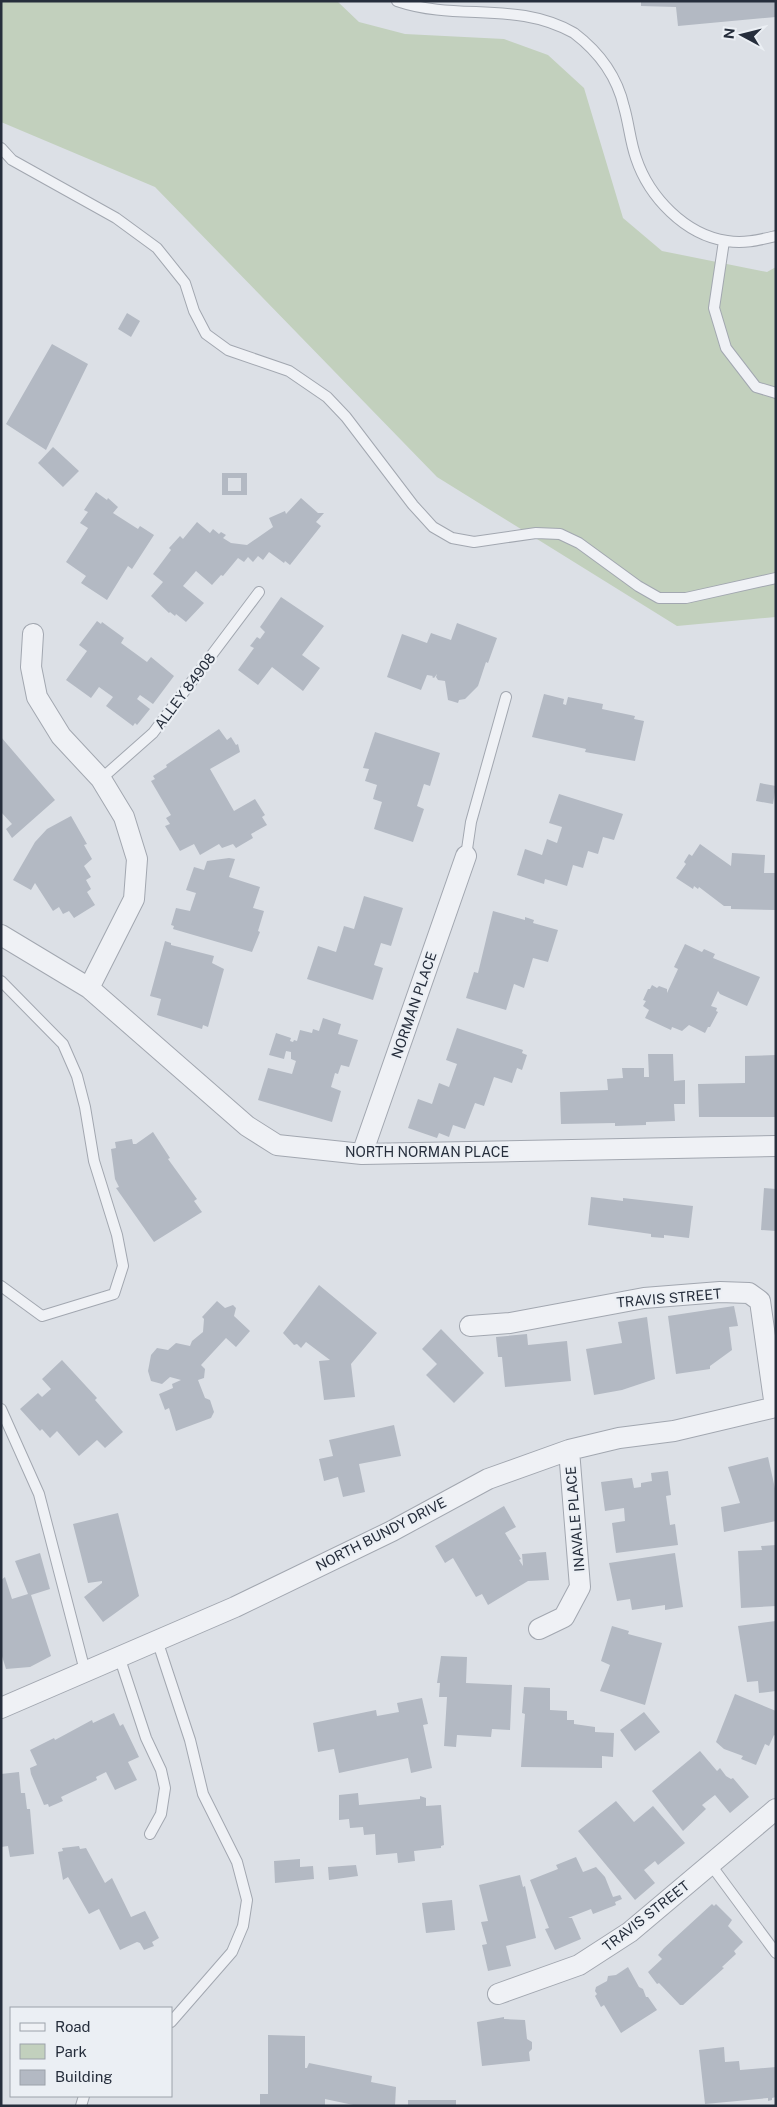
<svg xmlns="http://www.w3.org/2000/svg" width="777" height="2107" font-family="'Public Sans',sans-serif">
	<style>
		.green { fill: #c2d0bd }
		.building { fill: #b3b9c3; fill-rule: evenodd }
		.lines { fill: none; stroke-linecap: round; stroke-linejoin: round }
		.lane-casing { stroke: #a2a7b0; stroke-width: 12 }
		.street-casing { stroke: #a2a7b0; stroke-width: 22 }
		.lane { stroke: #eff1f5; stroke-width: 10 }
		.street { stroke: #eff1f5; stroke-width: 20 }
		.labels { text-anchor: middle; stroke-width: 4.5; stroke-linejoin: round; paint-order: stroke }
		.street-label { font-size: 14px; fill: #262e3c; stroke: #ebeff4 }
	</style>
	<rect width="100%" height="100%" fill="#dce0e6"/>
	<path class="green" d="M1 1H337L359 22 405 34 504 39 548 55 584 88 623 218 662 251 767 272 776 267V617L677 626 437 477 155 187 1 122Z"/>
	<path class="building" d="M641 1H776V17L678 26 676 7 641 6Z
		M127 313 140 321 131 337 118 329Z
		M52 344 88 364 46 450 6 424Z
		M53 447 79 471 63 487 38 463Z
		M222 473H247V495H222ZM228 478H241V491H228Z
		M96 492 107 500 108 498 118 507 113 513 138 529 140 526 154 535 132 569 128 566 107 600 81 583 86 576 66 562 88 528 80 523 88 512 84 510Z
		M301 498 318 513H324L316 522 321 526 290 565 285 561 284 563 269 552 263 560 258 556 253 562 248 557 244 562 238 558 223 576 221 575 212 585 196 571 183 586 204 603 186 622 176 614 175 616 170 612 169 613 151 596 163 582 153 574 171 550 169 548 180 536 183 539 197 522 210 533 213 529 219 534 221 532 226 535 223 538 231 543 247 545 273 527 269 518 285 511 286 514Z
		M281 597 324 626 302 655 320 668 303 691 272 667 258 685 238 670 254 648 250 646 257 637 260 639 265 632 260 627Z
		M97 621 101 624 102 622 124 638 121 643 147 662 151 657 174 676 153 704 140 695 137 699 150 709 137 725 135 723 133 726 106 706 113 697 99 687 91 698 66 680 87 651 79 645Z
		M457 623 497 638 488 663 486 662 478 686 465 699 459 700 458 703 448 700 445 681 438 680 436 677 437 674 434 678 432 677 433 676 427 675 421 690 387 677 402 634 427 643 431 633 451 640Z
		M544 694 564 699 563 704 566 705 568 697 603 704 602 709 635 716 634 719 644 721 635 761 585 752 586 749 532 737Z
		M219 729 227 740 231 737 236 745 238 744 240 752 210 769 234 811 255 799 265 815 262 817 267 825 251 834 253 838 236 848 233 844 222 848 219 844 200 855 194 844 180 851 165 826 170 824 166 818 171 815 151 781 155 779 153 776 167 767 166 765Z
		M375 732 440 753 430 786 424 784 417 806 424 809 413 842 374 829 382 802 373 799 377 785 365 781 369 769 363 768Z
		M1 737 55 800 12 838 6 829 12 824 1 812Z
		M760 783 776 786 773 804 756 801Z
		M559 794 623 814 614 840 603 837 598 854 588 851 583 868 573 865 567 886 545 879 544 884 517 875 525 849 542 855 547 839 557 843 562 827 549 823Z
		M71 816 87 844 84 845 92 859 84 866 91 877 86 880 91 889 87 892 95 905 74 918 69 911 63 914 59 907 53 911 35 883 31 890 13 880 35 842 47 829Z
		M700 844 731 866 732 853 765 855 764 873H776V910L731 909V906H724L699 887 698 889 694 886 693 889 676 878 686 864 684 862 689 854 692 856Z
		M229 858 235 859 229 877 260 887 253 908 264 911 258 931 260 932 252 952 173 929 174 926 171 925 176 908 190 911 196 893 186 890 194 867 204 870 207 861Z
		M364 896 403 908 391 946 381 943 374 965 383 968 373 1000 307 979 318 946 336 952 344 926 354 929Z
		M493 911 525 920V917L534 920 533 923 558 930 548 962 533 958 524 988 514 984 506 1010 466 998 474 972 478 973Z
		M165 941 171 943V945L214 956 212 963 224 969 208 1027 203 1025 202 1029 157 1015 161 999 150 996Z
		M685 944 702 952 704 949 715 954 713 958 760 977 747 1006 720 994 718 991 711 1006 717 1008 716 1011 718 1012 710 1027H708L705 1033 689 1025 682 1031 672 1027 671 1030 645 1018 649 1010 643 1006 646 1001 643 1000 648 989H650L652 985 657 988 659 986 667 989V993L678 969 674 967Z
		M323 1018 341 1024 338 1034 358 1040 349 1067 341 1065 338 1074 335 1073 331 1087 341 1091 332 1122 258 1100 268 1068 292 1074 296 1061 291 1059V1052L286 1051 284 1059 269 1055 276 1033 291 1038 290 1041 293 1042 294 1040 297 1041 300 1030 312 1033 313 1029 319 1031Z
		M457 1028 523 1050 522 1053 527 1055 522 1070 517 1068 512 1083 494 1077 484 1106 475 1103 465 1129 453 1125 449 1137 439 1133 437 1138 408 1128 418 1099 432 1104 439 1083 449 1087 457 1064 446 1060Z
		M648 1054H673L674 1081 685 1080V1104H674L675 1121 646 1122V1125L615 1126V1123L561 1124 560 1092 608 1090 607 1079 623 1078 622 1068H644V1077H649Z
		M776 1055V1117H699L698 1084 745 1083V1056Z
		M153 1132 170 1158 168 1159 197 1199 194 1201 202 1212 154 1242 116 1188 119 1187 115 1179 111 1149 116 1148 115 1142 132 1139 133 1144H136Z
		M764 1188 776 1189V1231L761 1230Z
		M591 1197 623 1201V1198L693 1206 689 1238 664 1235V1238L651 1237V1234L588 1225Z
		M319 1285 377 1333 351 1364 355 1397 324 1400 319 1361 330 1360 306 1342 301 1348 297 1344 294 1345 283 1333Z
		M217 1301 225 1308 233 1305 236 1308 234 1316 250 1331 236 1347 226 1338 201 1365 205 1369 204 1378 198 1380 205 1398 210 1400 214 1412 211 1418 176 1431 169 1408 165 1410 159 1394 173 1388 172 1384 181 1380 170 1377 162 1384 151 1381 148 1371 151 1355 157 1348 168 1350 176 1343 190 1346 192 1341 203 1332 204 1319 202 1317Z
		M734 1306 738 1326 729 1327 732 1350 710 1366V1369L676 1374 668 1316Z
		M647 1317 655 1379 622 1390 594 1395 586 1349 622 1343 618 1322Z
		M441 1329 484 1373 454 1403 426 1375 437 1364 422 1349Z
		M527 1334 528 1345 567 1341 571 1381 505 1387 502 1357H498L496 1337Z
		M62 1360 97 1398 95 1400 123 1432 105 1448 97 1440 79 1456 57 1431 50 1438 42 1429 40 1431 20 1409 38 1393 42 1397 51 1389 42 1379Z
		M394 1425 401 1456 359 1464 365 1492 343 1497 338 1477 324 1481 319 1459 333 1456 329 1440Z
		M768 1457 776 1493V1521L724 1532 721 1507 740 1503 728 1467Z
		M668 1471 671 1495 666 1496 670 1525 675 1524 678 1545 616 1553 612 1523 625 1521 624 1508 605 1511 601 1482 632 1478 634 1488 641 1487V1483L652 1481 651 1473Z
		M504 1506 516 1527 505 1533 521 1559 519 1560 523 1566 522 1554 546 1552 549 1580 528 1581 488 1605 482 1594 476 1597 453 1558 445 1563 435 1546Z
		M118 1513 139 1596 103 1622 84 1597 102 1583V1581L88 1583 73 1524Z
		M776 1545V1606L741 1608 738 1551 762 1550 761 1546Z
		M40 1553 50 1589 31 1595 51 1656 30 1667 6 1669 1 1653V1580L5 1577 12 1599 28 1594 15 1561Z
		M675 1553 683 1607 665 1610V1605L632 1610 630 1599 617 1601 609 1563Z
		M776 1621V1691L759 1693 758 1681 747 1682 738 1626Z
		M612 1626 629 1631 628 1634 662 1643 645 1705 600 1691 610 1665 601 1661Z
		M441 1656 467 1657 466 1683 512 1685 510 1730 492 1729 491 1737 457 1735 456 1747 444 1746 447 1697H439L440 1683H437Z
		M524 1687 550 1688V1710L567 1711V1720H574V1724L595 1727V1732L614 1733 613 1757 602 1756V1768L521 1767 525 1714 522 1713Z
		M735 1694 776 1711V1736L774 1735 769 1746 765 1744 756 1765 741 1759 743 1756 724 1749 716 1742Z
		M422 1698 428 1724 423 1725 432 1768 411 1773 408 1758 339 1773 334 1749 318 1752 313 1723 376 1710 377 1716 399 1712 397 1703Z
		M644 1712 660 1732 635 1751 620 1730Z
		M114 1713 120 1726 123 1724 139 1757 128 1762 137 1780 115 1790 106 1772 96 1777 97 1780 61 1797 63 1801 49 1807 48 1804 44 1805 31 1774 30 1768 37 1765 30 1750 54 1738 55 1740 92 1720 93 1723Z
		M700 1751 717 1771 720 1768 726 1776 731 1779 733 1778 749 1797 730 1813 715 1795 702 1805 706 1809 683 1831 652 1791Z
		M19 1772 21 1793H25L27 1809H30L34 1854 10 1857 8 1846 1 1847V1774Z
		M358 1793 359 1805 420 1799V1796L426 1798V1806L441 1805 444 1845 441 1846V1848L414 1851 415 1861 398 1863 397 1853 376 1855 375 1834 364 1835 363 1827 350 1828 349 1819 339 1820V1795Z
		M616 1801 634 1822 653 1806 685 1843 658 1865 655 1861 644 1870 655 1883 635 1900 578 1831Z
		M79 1846 80 1849 86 1848 105 1883 112 1878 131 1917 145 1911 159 1938 152 1942 154 1946 144 1950 140 1943 137 1942 120 1950 99 1909 89 1914 68 1877 63 1880 58 1852 63 1851 62 1848Z
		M576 1857 583 1872 596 1867 605 1877 613 1897 620 1895 622 1899 615 1902 616 1905 593 1914 591 1909 568 1918H572L581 1939 555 1950 545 1929 549 1928 530 1880 558 1869 556 1865Z
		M300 1859V1867L313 1866 314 1879 275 1883 274 1861Z
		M356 1865 358 1876 329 1880 328 1867Z
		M520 1875 523 1887 525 1886 536 1938 506 1946 511 1966 488 1971 482 1945 487 1944 481 1922 488 1921 479 1885Z
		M452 1900 455 1930 426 1933 422 1903Z
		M712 1904 714 1906 716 1904 732 1920 728 1926 743 1942 734 1951 736 1954 722 1967 724 1968 683 2005H680L659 1983 657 1984 648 1972 662 1959 658 1955 664 1948Z
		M628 1967 639 1987 643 1989 646 1997H648L657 2010 621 2033 604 2005 601 2007 595 1996 597 1994 595 1991 596 1987 607 1981 608 1976 616 1975Z
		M504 2017V2019L525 2020 527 2039 532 2042V2049L529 2052 530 2061 482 2066 477 2022Z
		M268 2035 305 2036V2068H307L309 2063 372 2076 371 2082 396 2087 395 2106H358L325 2099V2106H260V2094H268Z
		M724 2047 725 2062 739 2061 740 2070 776 2067V2097L772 2098V2100L768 2101V2098L705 2104 699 2050Z
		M408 2100H456V2106H408Z"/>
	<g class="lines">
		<defs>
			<path id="lane" d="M397 1C459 22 515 0 574 33 599 52 617 76 624 107 629 124 630 141 636 158 649 197 685 235 727 241 744 244 759 240 776 236
				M1 148 12 160 116 218 157 248 185 283 194 311 206 334 228 350 289 371 327 397 346 417 413 505 433 527 452 538 474 542 536 533 560 534 579 543 638 586 659 598H686L776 578
				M724 241 714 308 726 348 756 387 776 393
				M101 779 153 733 259 592
				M466 856 471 822 506 697
				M1 981 63 1044 77 1076 85 1107 94 1161 117 1235 123 1266 114 1294 42 1316 1 1286
				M1 1409 39 1494 85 1671
				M157 1640 190 1740 203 1794 237 1862 247 1900 243 1926 232 1952 171 2022
				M119 1656 146 1738 161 1770 165 1788 161 1814 150 1834
				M711 1865 776 1953
				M81 2106 84 2096"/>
			<path id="street" d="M33 634 31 667 37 697 61 736 101 779 124 817 137 859 134 899 89 988
				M1 935 89 988 247 1126 277 1145 362 1154 776 1146
				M362 1154 466 856
				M470 1326 510 1323 644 1298 720 1292 749 1293 760 1301 775 1407
				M539 1629 564 1617 580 1587 569 1450
				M1 1708 235 1607 392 1531 488 1479 569 1450 619 1438 674 1431 776 1407
				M498 1994 579 1965 630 1932 776 1809"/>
		</defs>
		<use href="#lane" class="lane-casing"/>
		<use href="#street" class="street-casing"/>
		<use href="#lane" class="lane"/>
		<use href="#street" class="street"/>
	</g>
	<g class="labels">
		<g class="street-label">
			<text transform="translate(185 691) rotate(-53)" y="5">ALLEY 84908</text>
			<text transform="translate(414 1005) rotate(-71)" y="5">NORMAN PLACE</text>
			<text x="427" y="1157">NORTH NORMAN PLACE</text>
			<text transform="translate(669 1298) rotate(-5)" y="5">TRAVIS STREET</text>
			<text transform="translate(575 1519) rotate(-95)" y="5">INAVALE PLACE</text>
			<text transform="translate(381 1534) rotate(-27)" y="5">NORTH BUNDY DRIVE</text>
			<text transform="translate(646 1916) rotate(-38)" y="5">TRAVIS STREET</text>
		</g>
	</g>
	<rect width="777" height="2107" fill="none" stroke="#262e3c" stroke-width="5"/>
	<rect x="10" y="2007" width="162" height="90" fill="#ebeff4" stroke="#9ca2aa"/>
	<rect x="20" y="2023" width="25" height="8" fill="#eff1f5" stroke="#9ca2aa"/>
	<text x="55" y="2032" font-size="15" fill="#262e3c">Road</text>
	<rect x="20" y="2044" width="25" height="15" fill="#c2d0bd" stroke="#9ca2aa"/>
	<text x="55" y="2057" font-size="15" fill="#262e3c">Park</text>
	<rect x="20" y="2070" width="25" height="15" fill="#b3b9c3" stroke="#9ca2aa"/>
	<text x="55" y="2082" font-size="15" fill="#262e3c">Building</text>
	<g transform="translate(742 35) rotate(277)" stroke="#ebeff4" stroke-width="4" paint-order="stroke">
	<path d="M0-4L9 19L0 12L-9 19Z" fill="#262e3c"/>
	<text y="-8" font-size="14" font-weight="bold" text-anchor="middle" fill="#262e3c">N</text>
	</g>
</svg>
